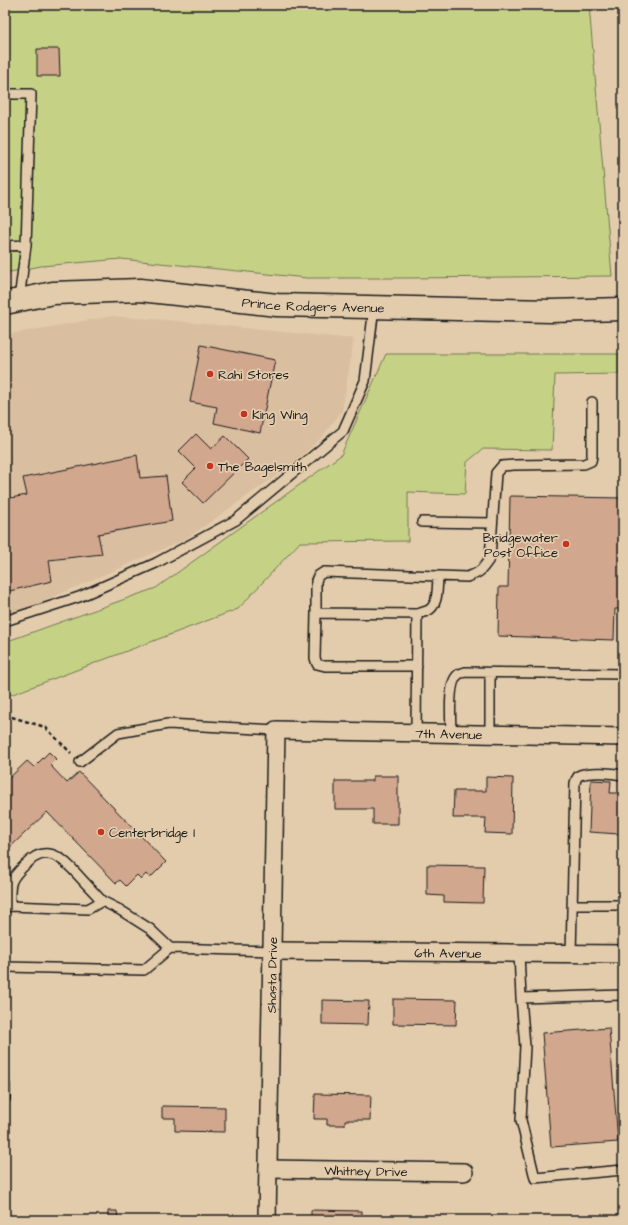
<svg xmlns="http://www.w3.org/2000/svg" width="628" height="1225" font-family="'Architects Daughter',sans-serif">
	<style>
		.built { fill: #dabea0 }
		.green { fill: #c5d286; stroke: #707751 }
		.building { fill: #d1a78e; stroke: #1c1c1c }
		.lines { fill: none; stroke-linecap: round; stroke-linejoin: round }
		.service-casing { stroke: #1c1c1c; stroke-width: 12 }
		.minor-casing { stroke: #1c1c1c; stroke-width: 20 }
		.tertiary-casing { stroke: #1c1c1c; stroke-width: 25 }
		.path { stroke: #1c1c1c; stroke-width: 2.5; stroke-dasharray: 4 3; stroke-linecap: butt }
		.service { stroke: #e3ccac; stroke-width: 9 }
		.minor { stroke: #e3ccac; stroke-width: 17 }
		.tertiary { stroke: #e3ccac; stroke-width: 22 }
		.poi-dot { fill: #c8321e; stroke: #e3ccac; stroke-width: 1.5 }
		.labels { text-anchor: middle; stroke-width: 3.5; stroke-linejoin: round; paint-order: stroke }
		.street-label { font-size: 13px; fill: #1c1c1c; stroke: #e3ccac }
		.poi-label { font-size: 13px; fill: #1c1c1c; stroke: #e3ccac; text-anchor: start }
	</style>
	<rect width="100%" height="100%" fill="#e3ccac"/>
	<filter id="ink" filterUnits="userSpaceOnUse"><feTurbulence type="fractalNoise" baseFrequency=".025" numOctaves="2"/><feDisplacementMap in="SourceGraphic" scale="8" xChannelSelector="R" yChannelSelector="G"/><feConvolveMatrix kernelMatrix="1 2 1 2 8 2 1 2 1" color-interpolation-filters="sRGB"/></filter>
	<g filter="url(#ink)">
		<path class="built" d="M112 316 166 320 354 339 342 411 322 437 294 463 186 539 5 618V335Z"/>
		<path class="green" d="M5 5H589L612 276 407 278H307L121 259 41 266 5 273Z
			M386 354H619V374L555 375 552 450 483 449 467 462 465 494 408 492V541L300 542 238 609 5 697V642L156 588 341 455Z"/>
		<path class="building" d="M37 49H59L60 76H37Z
			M201 345 275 360 260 433 214 423 217 407 190 402Z
			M196 434 211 449 225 436 248 459 203 503 182 482 196 468 179 451Z
			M137 455 140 478 166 476 172 521 98 534 102 554 49 560 52 581 5 592V499L27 495 23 478Z
			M510 496 623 498V609H615L614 640 498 636 499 587H508Z
			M49 752 56 759 50 765 67 783 79 772 166 862 150 878 146 874 141 879 137 875 126 886 120 880 116 883 47 812 5 852V782L27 761 34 767Z
			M373 776H398V824H373V809H335V781H373Z
			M486 777 513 778 512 834 485 833 486 818H453L454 791H486Z
			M591 780 611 781 610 793H623V823H620L619 834 589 832Z
			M427 865 484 866 483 903 444 902V896L427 895Z
			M393 999 457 1000 456 1025 393 1024Z
			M322 1000 369 1001 368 1025 322 1024Z
			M609 1028 618 1142 551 1147 542 1033Z
			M315 1094 371 1095 370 1120H345V1125H327V1119H314Z
			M162 1106 225 1107V1132L175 1131V1118H162Z
			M311 1210 362 1211V1220H311Z
			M108 1211H117L118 1220H108Z"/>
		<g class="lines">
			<defs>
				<path id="service" d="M5 94H31L26 245 19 300
					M5 246 26 245
					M422 522 492 523
					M316 613 315 658 317 664 325 666H417
					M417 614C420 613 424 612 427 611 439 606 437 587 438 576
					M5 621 79 597 156 563 236 520 343 431 365 381 374 307
					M490 673V734
					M416 733 417 614 316 613V581L318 576 324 572 467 577C480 573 482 570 490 558L496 473 502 466 514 465 584 464 591 461 592 456V402
					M451 733C451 720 447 681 459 674 461 673 463 673 465 672L623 674
					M80 762 118 733 168 724 276 730
					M573 905H623
					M10 906C10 884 8 881 25 865 28 863 31 859 35 857 52 847 66 862 77 874 85 883 94 892 102 901
					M5 908 10 906 88 909 102 901 120 910 150 929 170 948 272 951
					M519 953 521 998 525 1046 521 1120 535 1178 623 1170
					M571 954 575 783C576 779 577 776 580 775 591 771 612 773 623 775
					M5 967 144 970 170 948
					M521 998 623 995
					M5 1085V1099"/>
				<g id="minor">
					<path id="s1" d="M272 951 623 954"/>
					<path id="s2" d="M268 1169 464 1172"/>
					<path id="s3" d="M267 1220 276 730 623 737"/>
				</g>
				<g id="tertiary">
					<path id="s4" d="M5 303 53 293 140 290 277 305 551 311 623 309"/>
				</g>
			</defs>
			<use href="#service" class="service-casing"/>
			<use href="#minor" class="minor-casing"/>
			<use href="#tertiary" class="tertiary-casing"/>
			<path class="path" d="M5 715 45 727 71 753"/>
			<use href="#service" class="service"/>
			<use href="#minor" class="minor"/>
			<use href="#tertiary" class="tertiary"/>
		</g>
	</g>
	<g class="poi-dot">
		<circle cx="210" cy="374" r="4"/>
		<circle cx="244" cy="414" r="4"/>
		<circle cx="210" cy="466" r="4"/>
		<circle cx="566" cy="544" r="4"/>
		<circle cx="101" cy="832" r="4"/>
	</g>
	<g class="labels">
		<g class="street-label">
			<text dy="5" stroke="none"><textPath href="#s4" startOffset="310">Prince Rodgers Avenue</textPath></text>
			<text dy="5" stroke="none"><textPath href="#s3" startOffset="663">7th Avenue</textPath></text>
			<text dy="5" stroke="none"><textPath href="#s1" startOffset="176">6th Avenue</textPath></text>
			<text dy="5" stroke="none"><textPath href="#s3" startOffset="245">Shasta Drive</textPath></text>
			<text dy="5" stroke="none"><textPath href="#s2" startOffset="98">Whitney Drive</textPath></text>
		</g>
		<g class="poi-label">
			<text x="218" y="379">Rahi Stores</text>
			<text x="252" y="419">King Wing</text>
			<text x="218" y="471">The Bagelsmith</text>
			<text x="558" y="542" text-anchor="end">Bridgewater<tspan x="558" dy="15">Post Office</tspan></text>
			<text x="109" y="837">Centerbridge I</text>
		</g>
	</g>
	<rect width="628" height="1225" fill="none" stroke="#e3ccac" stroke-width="20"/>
	<rect x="10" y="10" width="608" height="1205" fill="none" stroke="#1c1c1c" stroke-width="1.5" filter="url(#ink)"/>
</svg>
